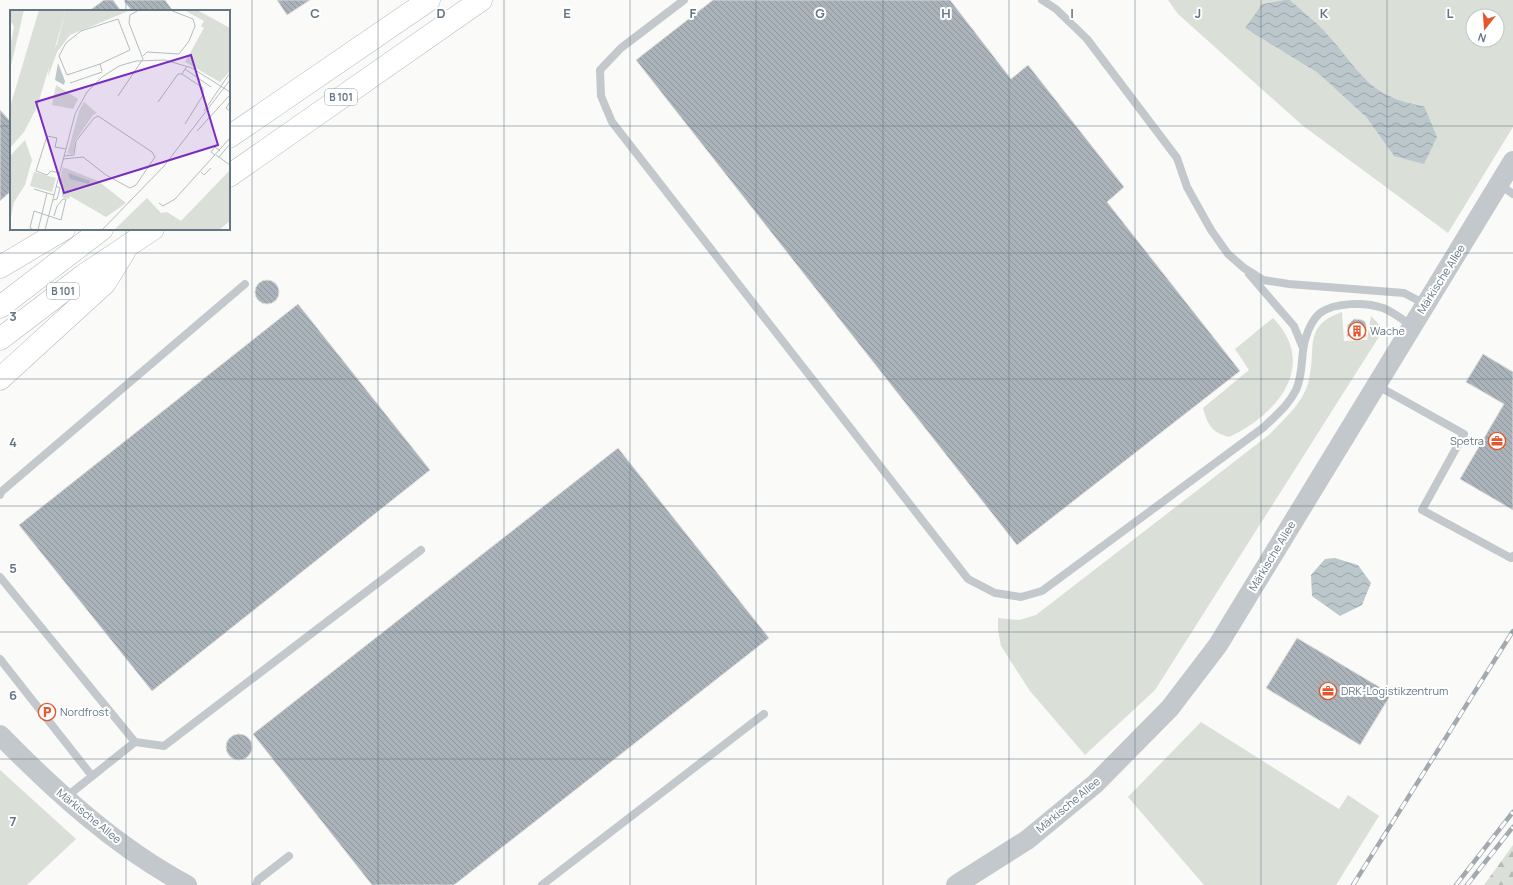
<svg xmlns="http://www.w3.org/2000/svg" width="1513" height="885" font-family="Manrope,sans-serif">
	<style>
		.green { fill: #dadfd7; fill-rule: evenodd }
		.forest { fill: url(#forest-firs) }
		.water { fill: url(#water-waves) }
		.building { fill: url(#building-back-hatch); stroke: #dcdcda }
		.lines { fill: none; stroke-linecap: round; stroke-linejoin: round }
		.trunk-casing { stroke: #b4b9bd; stroke-width: 23 }
		.service { stroke: #c3c8cc; stroke-width: 8 }
		.tertiary { stroke: #c3c8cc; stroke-width: 20 }
		.trunk { stroke: #fff; stroke-width: 22 }
		.rail-casing { stroke: #a2aab0; stroke-width: 4.5 }
		.rail { stroke: #fff; stroke-width: 3; stroke-dasharray: 9; stroke-linecap: butt }
		.grid { fill: none; stroke: #657683; stroke-width: 1; stroke-opacity: 0.55 }
		.labels { text-anchor: middle; stroke-width: 4; stroke-linejoin: round; paint-order: stroke }
		.shield { fill: #fff; stroke: #939fa8; stroke-width: 1 }
		.shield-label { font-size: 10px; font-weight: bold; fill: #657683 }
		.street-label { font-size: 11px; fill: #657683; stroke: #fff }
		.poi-label { font-size: 11px; fill: #657683; stroke: #fff; text-anchor: start }
		.inset-road { fill: none; stroke: #b5bdc2; stroke-width: 1 }
		.view { fill: #7b2cbf; fill-opacity: 0.15; stroke: #7b2cbf; stroke-width: 2 }
		.inset-edge { fill: none; stroke: #657683; stroke-width: 2 }
		.grid-label { font-size: 13px; text-anchor: middle; font-weight: bold; fill: #657683; stroke: #fff; stroke-width: 4; stroke-linejoin: round; paint-order: stroke }
	</style>
	<defs>
		<pattern id="forest-firs" width="22" height="20" patternUnits="userSpaceOnUse"><rect width="22" height="20" fill="#dadfd7"/><path d="M5 1l3.5 6h-7zM16 11l3.5 6h-7z" fill="#b4b9b4"/></pattern>
		<pattern id="water-waves" width="16" height="10" patternUnits="userSpaceOnUse"><rect width="16" height="10" fill="#bbc7cb"/><path d="M0 5q4-4 8 0t8 0" fill="none" stroke="#9ca6aa"/></pattern>
		<pattern id="building-back-hatch" width="6" height="6" patternUnits="userSpaceOnUse"><rect width="6" height="6" fill="#aab3b9"/><path d="M-1 5l2 2M0 0l6 6M5-1l2 2" fill="none" stroke="#8e969c"/></pattern>
	</defs>
	<rect width="100%" height="100%" fill="#fafaf8"/>
	<path class="green" d="M1168 0H1284L1262 4 1245 28 1318 73 1366 117 1394 156 1424 106C1369 97 1362 75 1329 36 1318 23 1303 12 1290 0H1513V127L1448 233 1302 125 1178 14ZM1473 16H1497V40H1473Z
		M1342 312 1344 341 1367 340 1371 316 1378 323 1382 332 1155 690 1085 755 1030 691 1001 646 998 630V618L1019 620 1036 615 1270 434C1285 418 1304 402 1309 380 1317 348 1302 326 1342 312Z
		M1273 318C1319 365 1277 415 1229 437 1211 432 1208 425 1203 408L1249 370 1235 349Z
		M1201 722 1339 809 1348 795 1379 816 1336 885H1204L1128 797Z
		M0 770 76 839 27 885H0Z"/>
	<path class="forest" d="M1513 845V885H1484Z"/>
	<path class="water" d="M1284 0H1290C1303 12 1318 23 1329 36 1362 74 1369 97 1424 106L1437 137 1424 164 1394 156 1366 117 1318 73 1245 28 1262 4Z
		M1335 558 1358 565 1371 583 1362 605 1340 616 1312 596 1311 575 1325 559Z"/>
	<path class="building" d="M104 0H113L121 11H89Z
		M125 0H165L173 11H132L124 1Z
		M277 0H310L287 15Z
		M713 0H950L1011 79 1028 65 1124 187 1107 202 1240 371 1017 545 636 60Z
		M0 110 11 122V191L0 201Z
		M255 292a12 12 0 1 1 24 0a12 12 0 1 1-24 0Z
		M298 304 430 470 152 691 19 525Z
		M1354 319 1362 320 1365 322 1366 325V337L1347 336 1348 325Z
		M1483 354 1513 372V510L1460 479 1504 404 1466 382Z
		M618 448 769 638 454 885H372L253 734Z
		M1297 638 1391 694 1360 745 1266 688Z
		M226 747a13 13 0 1 1 26 0a13 13 0 1 1-26 0Z"/>
	<g class="lines">
		<defs>
			<path id="trunk" d="M229 137 429 0
				M229 176 481 0
				M0 267 64 229
				M0 307 102 229
				M0 339 84 275 153 229
				M0 379 105 283 124 252"/>
		</defs>
		<use href="#trunk" class="trunk-casing"/>
		<path class="service" d="M684 0 621 48 600 70 601 96 612 122 968 579 995 593 1021 597 1042 591 1264 427C1276 415 1288 406 1296 390 1304 373 1300 354 1306 337 1308 329 1314 318 1320 313 1335 302 1366 302 1383 308 1393 312 1402 319 1412 326
			M1042 0 1056 9 1087 39 1177 158 1187 187 1211 230 1228 254 1244 268 1263 280 1289 284 1404 293 1425 304
			M1499 184 1513 194
			M1249 274 1294 326 1303 348
			M1376 385 1464 434 1422 510 1511 558 1513 556
			M0 495 1 492 245 284
			M0 577 135 742 66 797
			M0 659 92 776
			M135 742 164 746 421 550
			M256 885 258 880 289 856
			M542 885 764 714"/>
		<path class="tertiary" d="M0 735C56 792 116 847 187 885
			M956 885 1027 840 1095 784 1170 708 1218 645 1513 161"/>
		<use href="#trunk" class="trunk"/>
		<defs>
			<path id="rail" d="M1353 885 1513 631
				M1456 885 1513 812
				M1467 885 1513 827"/>
		</defs>
		<use href="#rail" class="rail-casing"/>
		<use href="#rail" class="rail"/>
	</g>
	<path class="grid" d="M126 0V11M252 0V885M378 0V885M504 0V885M630 0V885M756 0V885M883 0V885M1009 0V885M1135 0V885M1261 0V885M1387 0V885M0 126H11M229 126H1513M126 229V885M0 253H1513M0 379H1513M0 506H1513M0 632H1513M0 759H1513"/>
	<defs>
		<symbol id="building-ring" viewBox="-11 -11 22 22"><circle r="9.5" fill="#fff" stroke="#e4572e" stroke-width="1.5"/><path d="M-4-6H4V6H1V3H-1V6H-4ZM-2.5-4.3h1.7v1.8h-1.7ZM.8-4.3h1.7v1.8H.8ZM-2.5-1h1.7V.8h-1.7ZM.8-1h1.7V.8H.8Z" fill="#e4572e"/></symbol>
		<symbol id="office-ring" viewBox="-11 -11 22 22"><circle r="9.5" fill="#fff" stroke="#e4572e" stroke-width="1.5"/><path d="M-6-3h4V-5.5h4V-3h4V5H-6ZM-1-4.5V-3h2v-1.5ZM-6 0V1H6V0Z" fill="#e4572e"/></symbol>
		<symbol id="parking-ring" viewBox="-11 -11 22 22"><circle r="9.5" fill="#fff" stroke="#e4572e" stroke-width="1.5"/><path d="M-3.5-5.5H1a3.5 3.5 0 0 1 0 7H-1V5.5H-3.5ZM-1-3.4V-.6H.8a1.4 1.4 0 0 0 0-2.8Z" fill="#e4572e"/></symbol>
	</defs>
	<g fill-rule="evenodd">
		<use href="#building-ring" x="1347" y="321" width="20" height="20"/>
		<use href="#office-ring" x="1487" y="431" width="20" height="20"/>
		<use href="#office-ring" x="1318" y="681" width="20" height="20"/>
		<use href="#parking-ring" x="37" y="702" width="20" height="20"/>
	</g>
	<g class="labels">
		<g class="shield">
			<rect x="325" y="89" width="32" height="16" rx="3"/>
			<rect x="47" y="283" width="32" height="16" rx="3"/>
		</g>
		<g class="shield-label">
			<text x="341" y="101">B 101</text>
			<text x="63" y="295">B 101</text>
		</g>
		<g class="street-label">
			<text transform="translate(1441 279) rotate(-58)" y="4">Märkische Allee</text>
			<text transform="translate(1272 556) rotate(-59)" y="4">Märkische Allee</text>
			<text transform="translate(1068 805) rotate(-40)" y="4">Märkische Allee</text>
			<text transform="translate(89 816) rotate(39)" y="4">Märkische Allee</text>
		</g>
		<g class="poi-label">
			<text x="1370" y="335">Wache</text>
			<text x="1484" y="445" text-anchor="end">Spetra</text>
			<text x="1341" y="695">DRK-Logistikzentrum</text>
			<text x="60" y="716">Nordfrost</text>
		</g>
	</g>
	<g transform="translate(10 10)">
		<rect width="220" height="220" fill="#fafaf8"/>
		<path d="M8 0H14L0 60V36ZM54 0H121L60 25 47 42 38 67 40 47 47 34 55 4ZM174 0H187L220 18V61L210 72 175 52 194 18 191 16 194 11ZM46 75 68 89 63 99 42 95ZM74 92 87 103 83 105 65 131 64 142 62 145 58 143V146L57 145 69 101ZM53 157 88 171 116 193 96 207 60 186 59 189 52 187V178L49 173ZM220 160V211L209 220H104L137 188 151 203 157 202 171 211ZM24 162 46 168 42 182 20 176Z" fill="#dadfd7"/>
		<path d="M0 0H8L5 18 0 10ZM29 0H54L55 4 27 97 14 122 0 138V97ZM15 130 22 150 15 175 4 192 0 211V146Z" fill="#dadfd7"/>
		<path d="M48 53 55 71 54 75 45 70ZM58 163 80 171 79 174 60 169Z" fill="#bbc7cb"/>
		<path class="inset-road" d="M133 46 137 42 169 44 179 31 185 16 183 9 160 0M90 54 57 65 49 46 56 33 71 21 108 9 120 40 90 54 92 61M175 59 201 77M60 73 92 62M108 86 133 49 119 13 120 5 129 0M148 92 168 64H172M220 92 216 98 220 101M194 101 220 63M175 114 193 85V78L172 64 177 56M187 121 220 85M205 145 201 142 205 137 210 141M206 145 220 155M209 147 220 134M53 149 73 147 96 165 120 178 126 175 145 147 142 142 88 106 84 108 66 131 64 145 54 146M191 162 194 165 201 158M50 163 41 161 37 165 26 161 37 126 47 128 45 137 56 139M24 179 37 183M43 190 47 189 49 182 50 178 46 176M149 193 153 196 165 189 220 128M24 220 20 218 24 201 51 210 56 189H53L47 196 44 206M28 220 37 183 44 185M35 220 65 104 77 82 92 67 109 56 126 51 155 50 182 58 220 82M92 220 154 156 220 70"/>
		<path class="view" d="M181 45 208 135 54 183 26 92Z"/>
		<rect width="220" height="220" class="inset-edge"/>
	</g>
	<g class="grid-label">
		<text x="315" y="18">C</text>
		<text x="441" y="18">D</text>
		<text x="567" y="18">E</text>
		<text x="693" y="18">F</text>
		<text x="820" y="18">G</text>
		<text x="946" y="18">H</text>
		<text x="1072" y="18">I</text>
		<text x="1198" y="18">J</text>
		<text x="1324" y="18">K</text>
		<text x="1450" y="18">L</text>
		<text x="13" y="321">3</text>
		<text x="13" y="447">4</text>
		<text x="13" y="573">5</text>
		<text x="13" y="700">6</text>
		<text x="13" y="826">7</text>
	</g>
	<g transform="translate(1485 28) rotate(197)"><circle r="19" fill="#ffffff" stroke="#c1c8cd"/>
	<path d="M0-3L7 15L0 10L-7 15Z" fill="#e4572e"/>
	<text y="-6" font-size="11" font-weight="bold" text-anchor="middle" fill="#657683">N</text>
	</g>
</svg>
